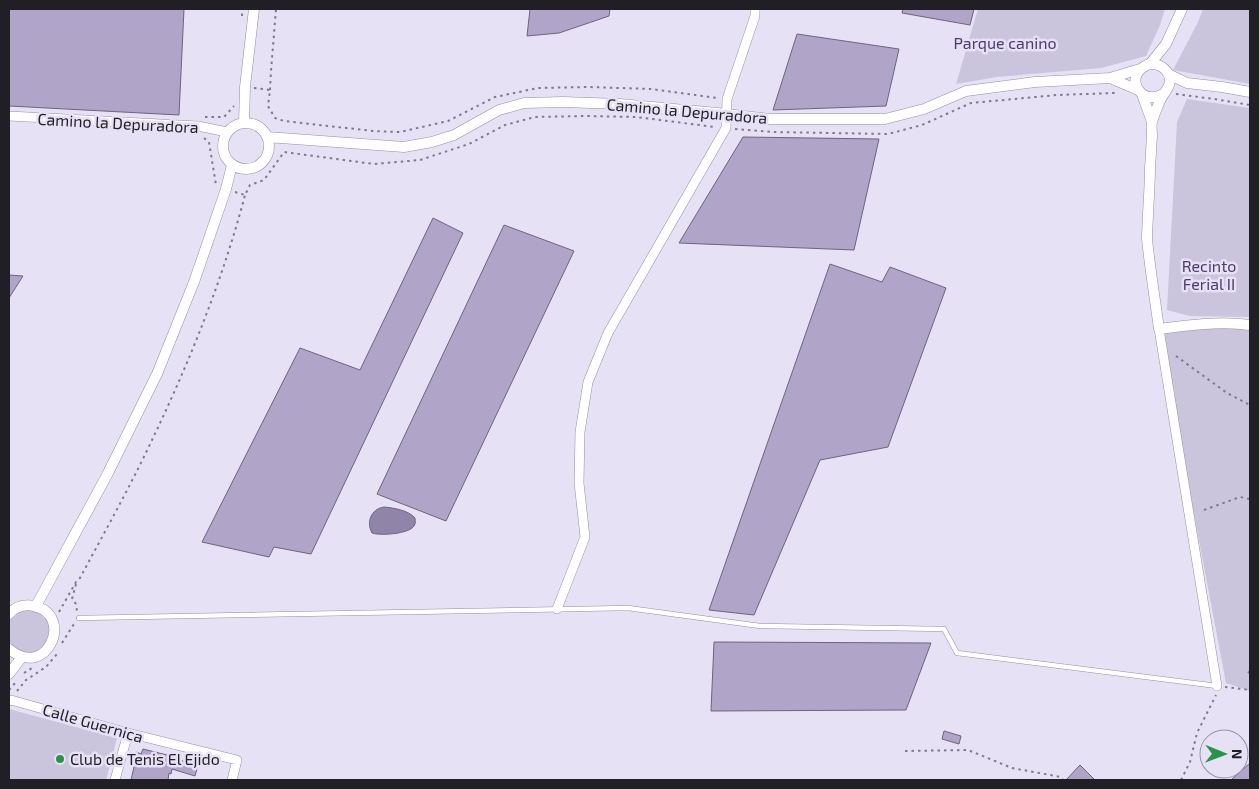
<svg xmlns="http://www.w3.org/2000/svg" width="1259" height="789" font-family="'Exo 2',sans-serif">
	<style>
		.green { fill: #cbc4dd }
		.water { fill: #9085a9; stroke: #6f6682 }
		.building { fill: #b0a4c9; stroke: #6b6678 }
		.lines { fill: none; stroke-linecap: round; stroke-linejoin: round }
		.service-casing { stroke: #948fa2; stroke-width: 5.5 }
		.minor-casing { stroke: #948fa2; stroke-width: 10 }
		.tertiary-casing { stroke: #948fa2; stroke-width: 11 }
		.path { stroke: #7f7b89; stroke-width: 2; stroke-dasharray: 2.5 4; stroke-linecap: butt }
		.service { stroke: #fff; stroke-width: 4.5 }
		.minor { stroke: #fff; stroke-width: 9 }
		.tertiary { stroke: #fff; stroke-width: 10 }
		.poi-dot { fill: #2a9249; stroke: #e7e1f6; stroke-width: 2 }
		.labels { text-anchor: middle; stroke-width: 5; stroke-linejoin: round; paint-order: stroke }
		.park-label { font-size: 16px; fill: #4d3b6d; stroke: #e7e1f6 }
		.street-label { font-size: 16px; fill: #211f26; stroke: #e7e1f6 }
		.poi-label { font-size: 16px; fill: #211f26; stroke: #e7e1f6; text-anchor: start }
	</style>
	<rect width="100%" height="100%" fill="#e7e1f6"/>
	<path class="green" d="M978 9H1165L1160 25 1146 56 1101 68 997 77 956 84Z
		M1203 9H1250V84L1173 70 1198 22Z
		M1187 99 1250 108V317L1190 316 1167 310 1177 122Z
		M1250 325V691L1226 683 1159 329Z
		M27 607 48 618 52 634 40 652 25 655 9 644V618Z
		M9 709 117 738 106 780H9Z"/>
	<path class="water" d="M384 507C394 508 408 510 415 518 415 521 416 523 414 526 409 534 380 536 372 533 366 522 371 509 384 507Z"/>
	<path class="building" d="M9 9H184L179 115 9 106Z
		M530 9H610L609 16 559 33 527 36Z
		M903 9H974L970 25 902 13Z
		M797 34 899 49 886 106 773 110Z
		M743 137 879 139 854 250 679 243Z
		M433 218 463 233 311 554 274 547 269 557 202 542 300 348 360 370Z
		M504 225 574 251 446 521 377 494Z
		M830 264 882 282 890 267 946 288 888 447 820 460 754 615 709 610Z
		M9 275 23 276 9 298Z
		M714 642 931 643 906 710 711 711Z
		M944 731 961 736 959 744 942 739Z
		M143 749 175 757V759L198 765 195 776 172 769 171 774 169 773 168 780H131L134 767H133L136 752 141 754Z
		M1250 763V780H1231Z
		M1080 765 1095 780H1066Z"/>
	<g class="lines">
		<defs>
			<path id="service" d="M79 618 628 608 760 626 944 629 957 653 1217 686"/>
			<path id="minor" d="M9 116 198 126 227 132
				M1159 329 1217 686
				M557 609 585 537 579 483 580 432 588 382 608 333 726 128 727 99 755 16V9
				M9 701 11 700 128 733 237 760 232 780
				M115 780 128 733"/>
			<path id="tertiary" d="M1150 64 1166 44 1182 9
				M1168 74 1187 83 1222 87 1250 92
				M1110 78 1138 90
				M1142 94 1152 122
				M1163 94C1144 106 1125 82 1142 68 1153 59 1169 67 1170 80 1170 86 1167 89 1164 94 1160 99 1154 115 1152 122 1151 126 1152 132 1152 137 1151 147 1151 157 1150 167 1150 182 1149 197 1148 213 1148 221 1147 230 1147 239 1150 269 1155 299 1159 329 1189 325 1220 321 1250 325
				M223 146a23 23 0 1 1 46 0a23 23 0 1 1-46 0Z
				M244 123 245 87 254 9
				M267 137 404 147 432 142 454 135 499 110 524 103 563 102 620 104 717 113 770 119H885L924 109 966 91 1035 82 1110 78 1140 69
				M36 606 107 475 157 374 194 282 226 189 232 165
				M9 614C15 607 24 604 34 606 75 615 47 681 9 649
				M9 674 22 657"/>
		</defs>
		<use href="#service" class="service-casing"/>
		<use href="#minor" class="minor-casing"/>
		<use href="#tertiary" class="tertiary-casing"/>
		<path class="path" d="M242 16V9
			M254 88 270 90 268 106 275 118 284 121 373 131 400 132 448 121 495 97 538 88 588 87 651 89 717 98
			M270 90 271 71 276 9
			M1176 94 1214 99 1250 105
			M205 117H224L234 106
			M735 129 773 132 888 134 922 125 971 103 1057 95 1114 93 1118 94
			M204 138 209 142 216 185
			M235 192 245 195 250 185 264 180 284 152 374 164 420 160 469 144 505 125 535 117 584 116 636 117 715 127
			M1176 356 1227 393 1250 405
			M1204 510 1240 497 1250 499
			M1250 521V522
			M76 584 72 599 76 604 77 611
			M59 612 76 582 80 578C104 533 130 487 152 440 189 363 223 279 245 195
			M62 643 74 624
			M24 673 32 668
			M1248 673 1250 671
			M1225 687 1250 690
			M9 690 16 682
			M17 691 26 680 46 667 57 654
			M905 751 968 750 1012 768 1061 777 1063 780
			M1181 780 1190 762 1197 733 1216 695"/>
		<use href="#service" class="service"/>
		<use href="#minor" class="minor"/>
		<use href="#tertiary" class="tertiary"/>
	</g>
	<circle class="poi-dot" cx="60" cy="759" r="5"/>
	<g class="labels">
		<g class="park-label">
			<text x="1005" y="49">Parque canino</text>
			<text x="1209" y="272">Recinto<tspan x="1209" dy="18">Ferial II</tspan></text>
		</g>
		<g class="street-label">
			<text transform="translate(687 111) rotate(5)" y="6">Camino la Depuradora</text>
			<text transform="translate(118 123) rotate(3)" y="6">Camino la Depuradora</text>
			<text transform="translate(93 723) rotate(16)" y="6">Calle Guernica</text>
		</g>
		<g class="poi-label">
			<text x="70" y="765">Club de Tenis El Ejido</text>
		</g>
	</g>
	<rect width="1259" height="789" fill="none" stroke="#211f26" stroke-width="20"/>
	<g transform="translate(1224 754) rotate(91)"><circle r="24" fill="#e7e1f6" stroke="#9893a3"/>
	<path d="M0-4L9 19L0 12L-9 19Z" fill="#2a9249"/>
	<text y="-8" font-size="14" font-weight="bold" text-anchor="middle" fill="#211f26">N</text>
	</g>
</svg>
